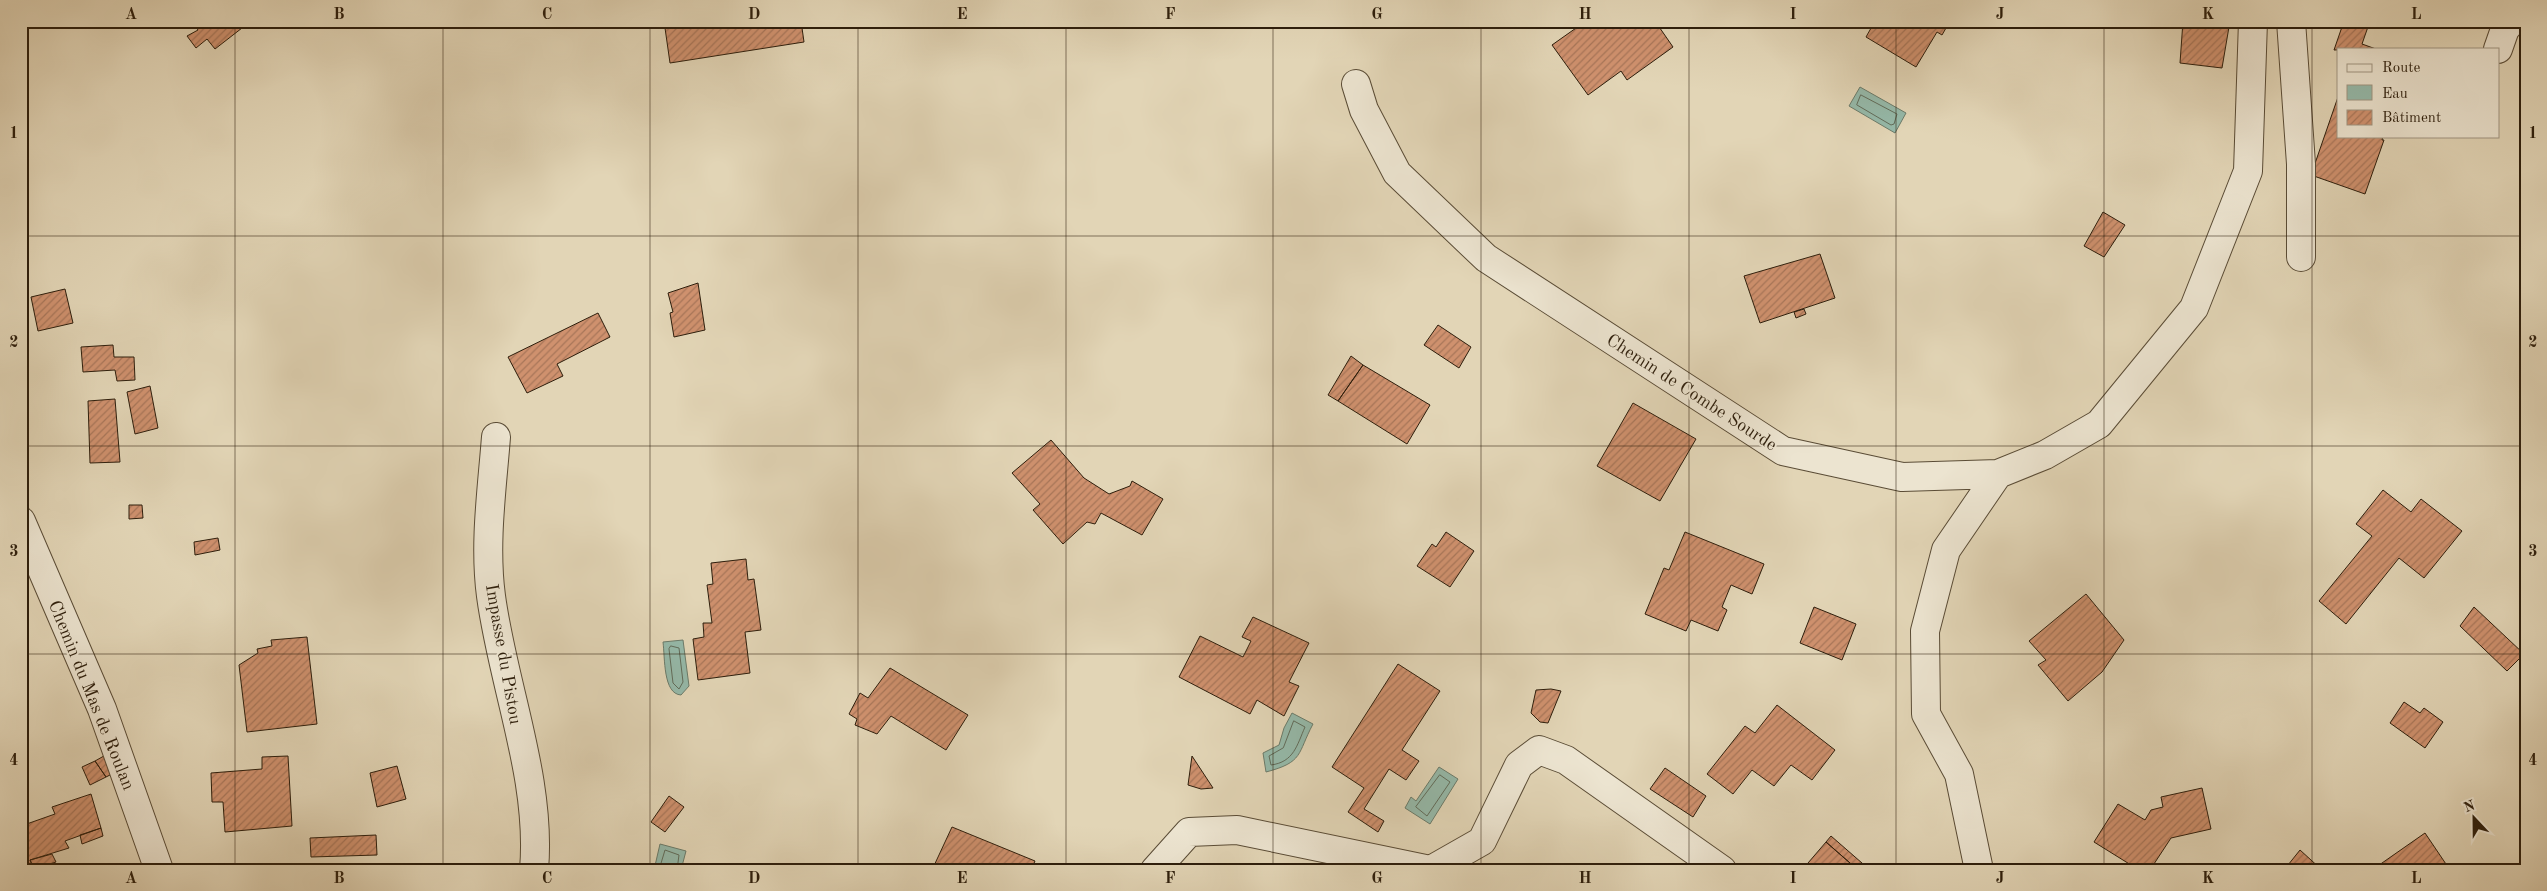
<svg xmlns="http://www.w3.org/2000/svg" width="2547" height="891" font-family="'Old Standard TT',serif">
	<style>
		.water { fill: #95b9a9; stroke: #6b7b6a }
		.lines { fill: none; stroke-linecap: round; stroke-linejoin: round }
		.shore { stroke: #616c5a; stroke-width: 1 }
		.building { fill: url(#building-hatch); stroke: #2d1e0c }
		.street-casing { stroke: #5a4c36; stroke-width: 30 }
		.street { stroke: #ece4d0; stroke-width: 28 }
		.grid { fill: none; stroke: #2d1e0c; stroke-width: 1; stroke-opacity: 0.55 }
		.labels { text-anchor: middle; stroke-width: 4; stroke-linejoin: round; paint-order: stroke }
		.street-label { font-size: 18px; fill: #2d1e0c; stroke: #ece4d0 }
		.neatline { fill: none; stroke: #2d1e0c; stroke-width: 2 }
		.grid-label { font-size: 16px; text-anchor: middle; font-weight: bold; fill: #2d1e0c }
	</style>
	<defs>
		<pattern id="building-hatch" width="6" height="6" patternUnits="userSpaceOnUse" patternTransform="scale(1.25)"><rect width="6" height="6" fill="#cf916e"/><path d="M-1 1l2-2M0 6l6-6M5 7l2-2" fill="none" stroke="#a87659"/></pattern>
	</defs>
	<rect width="100%" height="100%" fill="#e2d5b6"/>
	<filter id="stains"><feTurbulence type="fractalNoise" baseFrequency=".004" numOctaves="4"/><feColorMatrix values="0 0 0 0 .2 0 0 0 0 .09 0 0 0 0 .02 0 0 0 .5 -.17"/></filter>
	<radialGradient id="worn" r=".72"><stop offset=".6" stop-color="#630" stop-opacity="0"/><stop offset="1" stop-color="#630" stop-opacity=".3"/></radialGradient>
	<path class="water" d="M1860 87 1906 113 1895 133 1849 106Z
		M683 640 689 686 681 695C663 694 665 658 663 642Z
		M1292 713 1313 724C1297 754 1304 762 1266 772L1263 753 1279 745 1284 728Z
		M1439 767 1458 779 1430 824 1405 808 1411 797 1416 801Z
		M660 844 686 851 681 870H654Z"/>
	<g class="lines">
		<path class="shore" d="M1861 95 1897 114 1894 124 1891 125 1857 105Z
			M671 646 679 648 683 682 679 689 673 683 669 649Z
			M1294 721 1305 727C1297 745 1294 762 1271 765L1269 756 1283 748Z
			M1440 775 1450 782 1427 816 1416 807Z
			M659 870 665 850 679 855 677 870"/>
	</g>
	<path class="building" d="M192 21H251L215 49 207 39 196 48 187 36 198 30Z
		M664 21H801L804 42 670 63Z
		M1586 21H1655L1673 47 1627 80 1621 71 1588 95 1552 45Z
		M1875 21H1950L1942 35 1937 32 1916 67 1866 37Z
		M2183 21H2230L2222 68 2180 63Z
		M2344 21H2370L2362 44 2376 49 2334 50Z
		M2338 97V136H2383L2382 140H2384L2365 194 2311 175Z
		M2103 212 2125 225 2104 257 2084 246Z
		M1820 254 1835 298 1760 323 1744 276Z
		M698 283 705 330 674 337 670 313 673 312 668 293Z
		M65 289 73 323 38 331 31 297Z
		M1804 309 1806 314 1796 318 1794 312Z
		M598 313 610 337 557 364 563 376 527 393 508 357Z
		M1438 325 1471 347 1459 368 1424 345Z
		M113 345 114 357H134L135 380 117 381 115 370 83 372 81 347Z
		M1351 356 1363 365 1338 401 1328 395Z
		M1363 365 1430 405 1407 444 1338 401Z
		M150 386 158 428 135 434 127 392Z
		M115 399 120 462 90 463 88 401Z
		M1633 403 1696 439 1660 501 1597 466Z
		M1051 440 1084 478 1109 494 1130 486 1132 481 1163 499 1142 535 1101 513 1095 524 1087 522 1063 544 1033 510 1040 504 1012 473Z
		M2383 490 2411 512 2421 499 2462 531 2424 578 2399 558 2346 624 2319 601 2372 536 2356 524Z
		M129 505H142L143 518 129 519Z
		M1446 532 1474 551 1450 587 1417 566 1432 544 1436 547Z
		M1685 532 1764 564 1752 594 1731 585 1722 607 1727 610 1718 631 1691 620 1686 631 1645 614 1664 568 1669 570Z
		M218 538 220 550 195 555 194 542Z
		M746 559 748 580 754 579 761 630 745 632 750 673 698 680 693 639 704 637 703 623H712L707 585 713 584 711 563Z
		M2086 594 2124 640 2102 672 2068 701 2038 665 2046 660 2029 641Z
		M1814 607 1856 624 1842 660 1800 643Z
		M2474 607 2524 654 2507 671 2460 626Z
		M1253 617 1309 643 1289 682 1299 686 1284 716 1257 700 1250 714 1179 677 1200 636 1243 657 1251 641 1242 637Z
		M307 637 317 724 247 732 239 665 258 653 257 649 272 646 271 640Z
		M1398 664 1440 691 1402 750 1419 761 1406 780 1389 769 1364 809 1384 821 1378 832 1348 812 1364 788 1332 767Z
		M890 668 968 715 946 750 891 716 877 734 855 725 857 719 849 714 860 693 868 698Z
		M1551 689 1561 691 1548 723 1540 722 1531 713 1536 690Z
		M2404 702 2420 713 2424 708 2443 722 2425 748 2390 723Z
		M1777 705 1835 750 1812 780 1791 765 1774 786 1752 770 1733 794 1707 774 1745 726 1755 733Z
		M111 752 116 772 106 777 95 761Z
		M288 756 292 826 225 832 223 802H212L211 773 262 769V757Z
		M1192 756 1213 788 1201 789 1188 785Z
		M95 761 106 777 90 785 82 767Z
		M397 766 406 799 377 807 370 773Z
		M1665 768 1706 796 1693 817 1650 789Z
		M2202 788 2211 829 2171 838 2150 870H2139L2094 842 2118 804 2145 820 2151 810 2163 807 2161 797Z
		M91 794 101 828 65 841 69 848 30 860 34 869 21 870V826L55 814 52 807Z
		M669 796 684 807 665 832 651 822Z
		M952 827 1035 861 1031 870H932Z
		M101 828 103 836 82 844 80 835Z
		M2425 833 2450 870H2372Z
		M376 835 377 855 311 857 310 838Z
		M1831 836 1870 870H1858L1826 842Z
		M1826 842 1858 870H1794L1797 866 1802 870Z
		M2300 850 2322 870H2284Z
		M52 854 56 862 34 869 30 860Z"/>
	<g class="lines">
		<defs>
			<path id="street" d="M2291 21 2301 164V257
				M2498 49 2505 29 2512 21
				M1356 84 1364 110 1397 173 1486 258 1783 451 1902 477 1998 474 2045 455 2099 424 2194 308 2248 171 2253 21
				M496 437C492 489 484 544 491 596 503 686 542 779 534 870
				M21 521 102 709 159 870
				M1155 870 1189 832 1237 830 1430 870
				M1431 870 1482 841 1519 765 1539 750 1566 760 1722 870
				M1979 870 1959 774 1926 714 1925 631 1946 550 1998 474"/>
		</defs>
		<use href="#street" class="street-casing"/>
		<use href="#street" class="street"/>
	</g>
	<path class="grid" d="M235 21V870M443 21V870M650 21V870M858 21V870M1066 21V870M1273 21V870M1481 21V870M1689 21V870M1896 21V870M2104 21V870M2312 21V870M21 236H2526M21 446H2526M21 654H2526"/>
	<g class="labels">
		<g class="street-label">
			<text transform="translate(1692 392) rotate(33)" y="6">Chemin de Combe Sourde</text>
			<text transform="translate(504 654) rotate(80)" y="6">Impasse du Pistou</text>
			<text transform="translate(92 695) rotate(68)" y="6">Chemin du Mas de Roulan</text>
		</g>
	</g>
	<rect width="2547" height="891" fill="none" stroke="#e2d5b6" stroke-width="55"/>
	<rect x="2337" y="48" width="162" height="90" fill="#ece4d0" stroke="#a09582"/>
	<rect x="2347" y="64" width="25" height="8" fill="#ece4d0" stroke="#a09582"/>
	<text x="2382" y="72" font-size="15" fill="#2d1e0c">Route</text>
	<rect x="2347" y="85" width="25" height="15" fill="#95b9a9" stroke="#a09582"/>
	<text x="2382" y="98" font-size="15" fill="#2d1e0c">Eau</text>
	<rect x="2347" y="110" width="25" height="15" fill="url(#building-hatch)" stroke="#a09582"/>
	<text x="2382" y="122" font-size="15" fill="#2d1e0c">Bâtiment</text>
	<g transform="translate(2474 818) rotate(338)" stroke="#ece4d0" stroke-width="4" paint-order="stroke">
	<path d="M0-4L9 19L0 12L-9 19Z" fill="#2d1e0c"/>
	<text y="-8" font-size="14" font-weight="bold" text-anchor="middle" fill="#2d1e0c">N</text>
	</g>
	<rect x="28" y="28" width="2492" height="836" class="neatline"/>
	<g class="grid-label">
		<text x="131" y="19">A</text>
		<text x="339" y="19">B</text>
		<text x="547" y="19">C</text>
		<text x="754" y="19">D</text>
		<text x="962" y="19">E</text>
		<text x="1170" y="19">F</text>
		<text x="1377" y="19">G</text>
		<text x="1585" y="19">H</text>
		<text x="1793" y="19">I</text>
		<text x="2000" y="19">J</text>
		<text x="2208" y="19">K</text>
		<text x="2416" y="19">L</text>
		<text x="14" y="138">1</text>
		<text x="2533" y="138">1</text>
		<text x="14" y="347">2</text>
		<text x="2533" y="347">2</text>
		<text x="14" y="556">3</text>
		<text x="2533" y="556">3</text>
		<text x="14" y="765">4</text>
		<text x="2533" y="765">4</text>
		<text x="131" y="883">A</text>
		<text x="339" y="883">B</text>
		<text x="547" y="883">C</text>
		<text x="754" y="883">D</text>
		<text x="962" y="883">E</text>
		<text x="1170" y="883">F</text>
		<text x="1377" y="883">G</text>
		<text x="1585" y="883">H</text>
		<text x="1793" y="883">I</text>
		<text x="2000" y="883">J</text>
		<text x="2208" y="883">K</text>
		<text x="2416" y="883">L</text>
	</g>
	<rect width="100%" height="100%" filter="url(#stains)"/>
	<rect width="100%" height="100%" fill="url(#worn)"/>
</svg>
